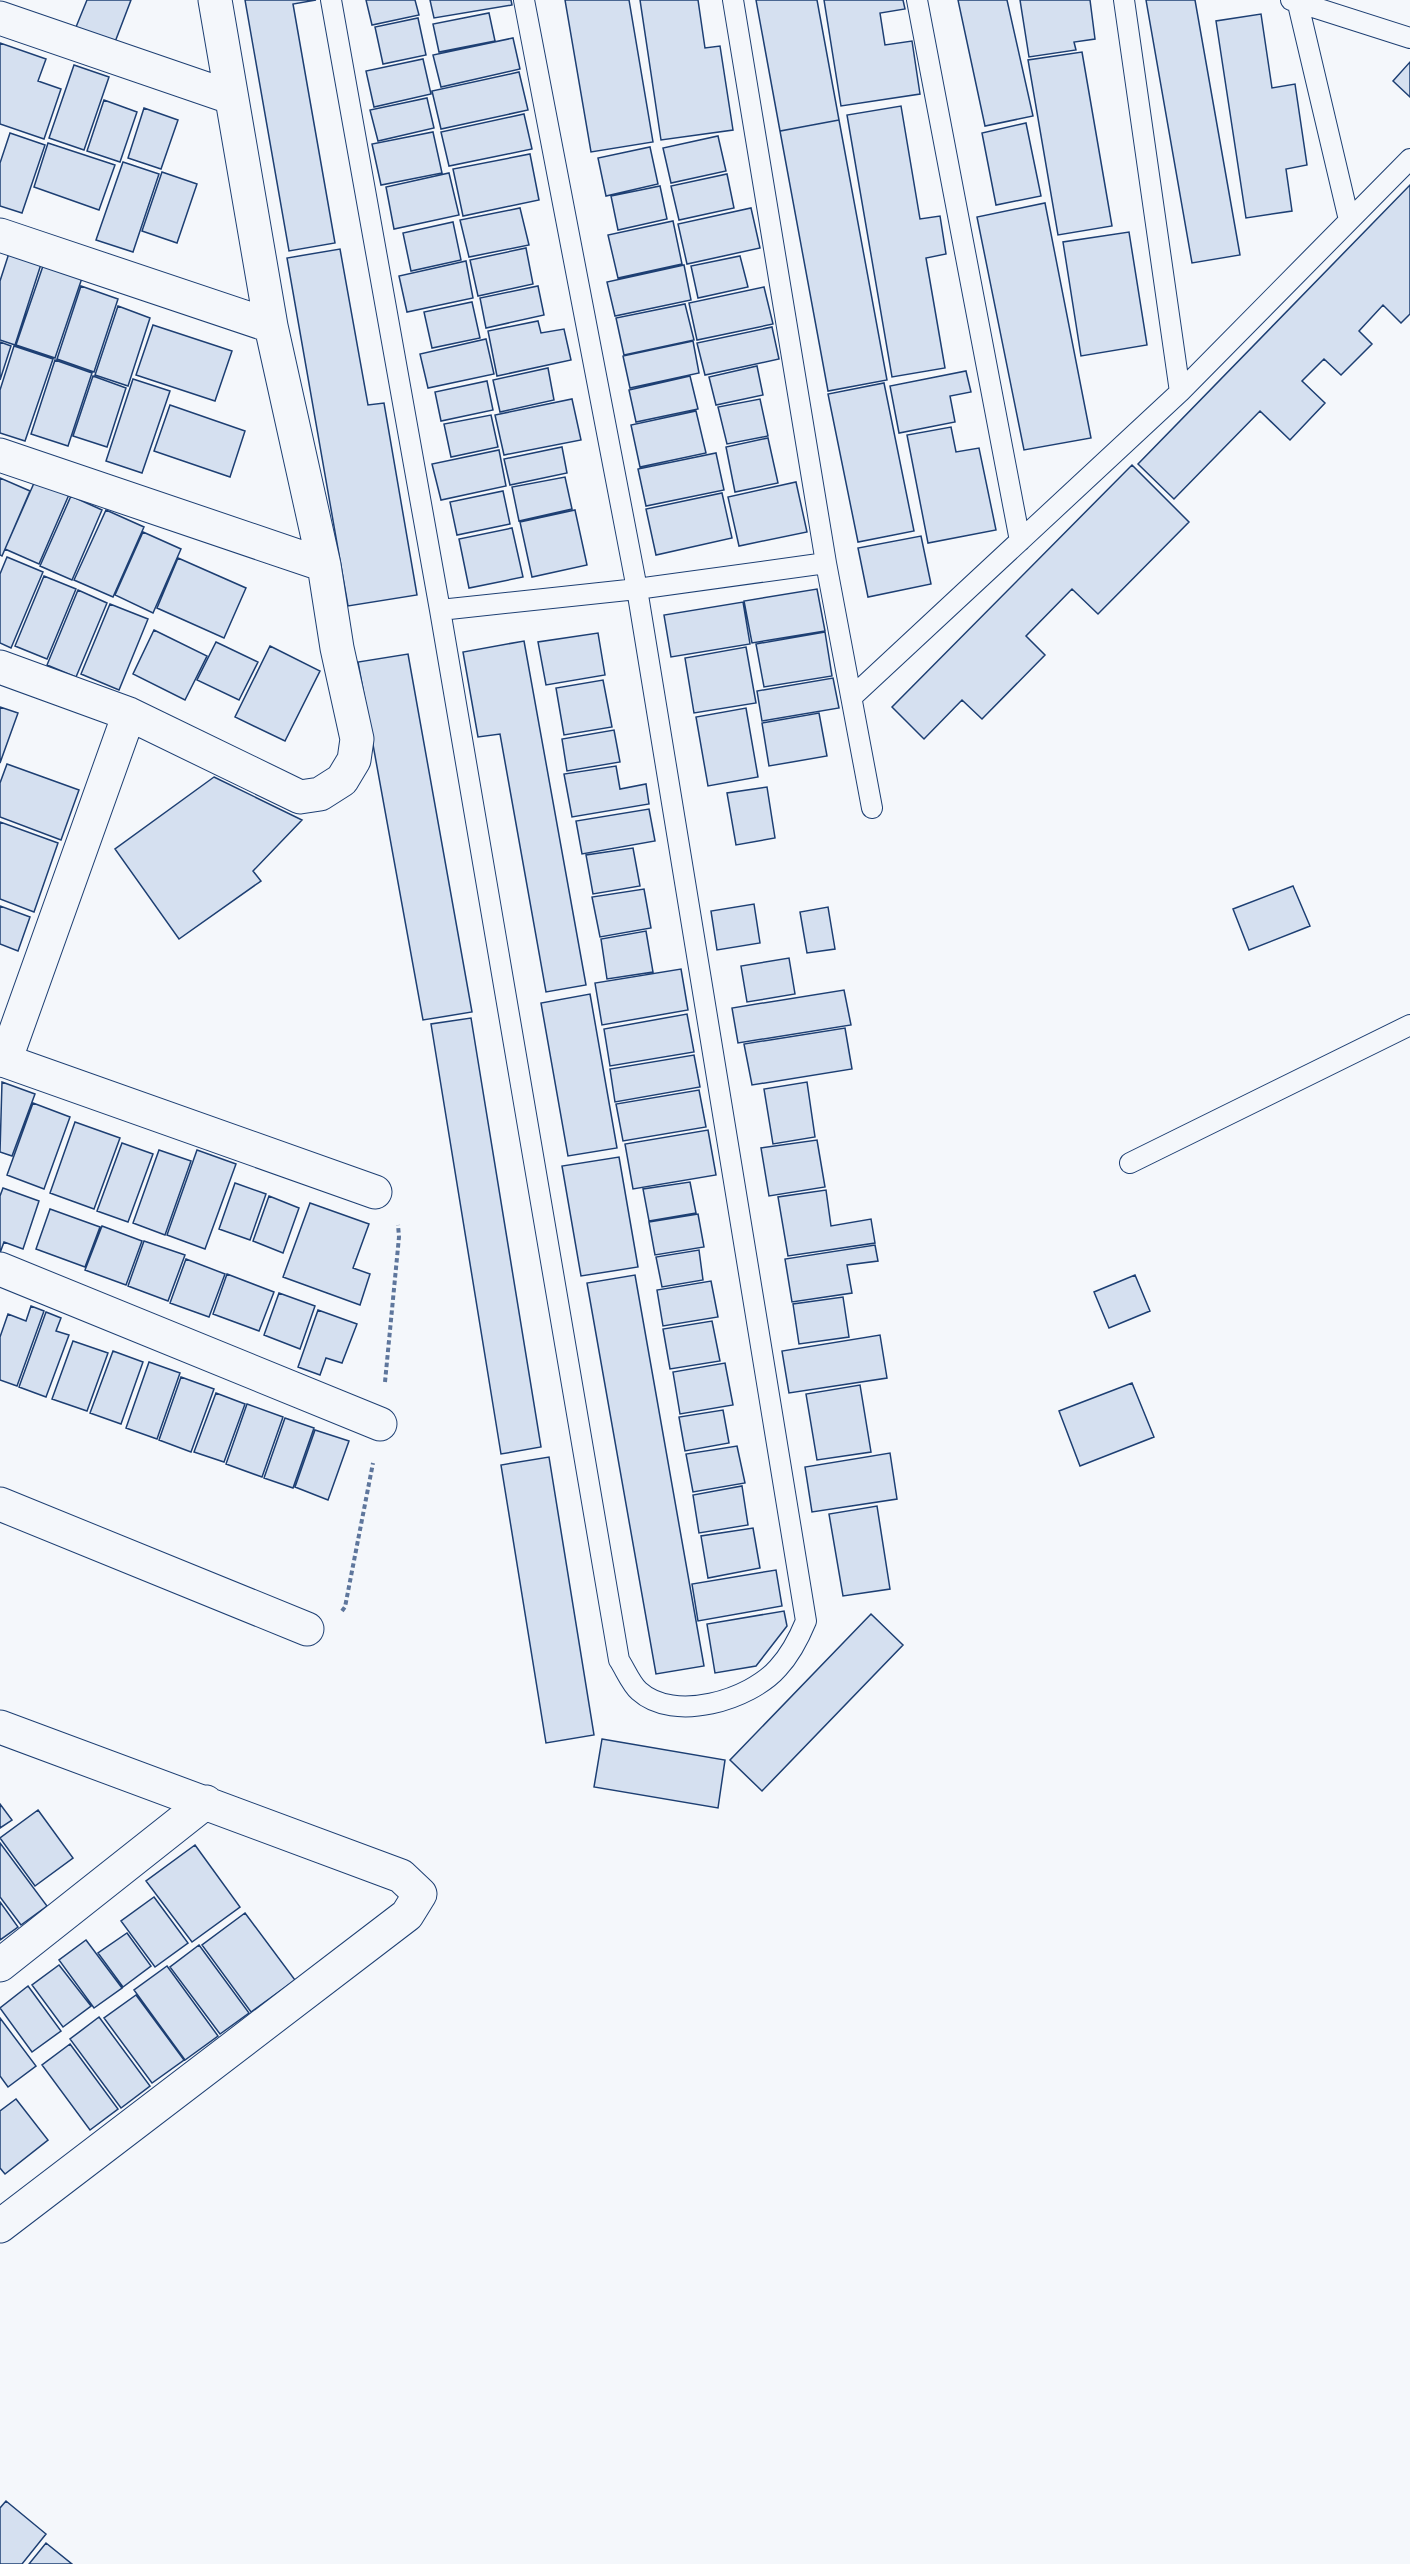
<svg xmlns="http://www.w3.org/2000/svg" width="1410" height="2564" font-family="Karla,sans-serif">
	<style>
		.building { fill: #d5e0f0; stroke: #1d3f73; stroke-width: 1.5 }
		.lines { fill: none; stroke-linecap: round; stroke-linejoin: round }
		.lane-casing { stroke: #1d3f73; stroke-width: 22 }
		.street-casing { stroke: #1d3f73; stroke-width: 35 }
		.path { stroke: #5e769c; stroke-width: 4; stroke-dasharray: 4.5 3; stroke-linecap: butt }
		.lane { stroke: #f4f7fb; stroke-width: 20 }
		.street { stroke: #f4f7fb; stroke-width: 33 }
	</style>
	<rect width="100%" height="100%" fill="#f4f7fb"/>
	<path class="building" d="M87 0H131L115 42 76 27Z
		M245 0H316L293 4 335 243 289 251Z
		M366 0H415L419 15 372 25Z
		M430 0H511L512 5 434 18Z
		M565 0H629L653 142 591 152Z
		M640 0H698L705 48 720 46 733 130 661 140Z
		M756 0H817L839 120 780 131Z
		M824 0H903L905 9 880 13 885 45 912 41 920 94 841 106Z
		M958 0H1007L1033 116 985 126Z
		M1020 0H1090L1095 39 1074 42 1076 50 1029 57Z
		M1146 0H1195L1240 255 1192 263Z
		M489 13 495 41 439 52 433 24Z
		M1261 14 1272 88 1295 84 1307 165 1286 169 1292 211 1246 218 1216 21Z
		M418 18 426 55 383 64 375 27Z
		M513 38 520 69 441 87 433 55Z
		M0 43 46 59 38 81 61 89 44 139 0 124Z
		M1082 52 1112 226 1058 235 1028 60Z
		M423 59 431 94 374 107 366 71Z
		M1410 62V97L1393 81Z
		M74 65 109 77 84 150 49 138Z
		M519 72 528 110 441 129 432 91Z
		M427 98 434 128 378 141 370 110Z
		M104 100 137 112 120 162 87 151Z
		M901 106 920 219 940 216 946 254 926 258 945 368 892 377 847 115Z
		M144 108 178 120 161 169 128 158Z
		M524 114 532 149 449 166 441 132Z
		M839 120 887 380 828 391 780 131Z
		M1026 123 1041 196 996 205 982 133Z
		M433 132 442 173 381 185 372 144Z
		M10 133 45 145 22 213 0 206V163Z
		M718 136 726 171 671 183 663 148Z
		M48 143 115 165 99 210 34 187Z
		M650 147 658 184 606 196 598 158Z
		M530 154 539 200 463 216 453 169Z
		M123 162 159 174 133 252 96 240Z
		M162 172 197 184 177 243 142 231Z
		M449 173 459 215 394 229 386 187Z
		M727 174 734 208 679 220 671 186Z
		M1410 185V314L1401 323 1383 305 1359 331 1372 344 1341 375 1324 359 1302 381 1325 403 1290 440 1260 411 1174 499 1138 464Z
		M660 186 667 219 618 230 611 196Z
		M1045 203 1091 438 1024 450 977 217Z
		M520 208 529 245 469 257 460 220Z
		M751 208 760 248 687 264 678 224Z
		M673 221 682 264 618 278 608 235Z
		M453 222 461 260 411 271 403 233Z
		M1129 232 1147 345 1081 356 1063 242Z
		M11 247 43 258 15 345 0 340V281Z
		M526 248 533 284 478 296 470 260Z
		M340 249 368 405 384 403 417 595 348 606 287 258Z
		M740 256 748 287 698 298 691 266Z
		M466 261 473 298 407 312 399 276Z
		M684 265 691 300 615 316 607 282Z
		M43 266 82 278 55 358 16 345Z
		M81 286 118 299 94 372 57 359Z
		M538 286 544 315 486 328 480 298Z
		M764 287 773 324 697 340 689 303Z
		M472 302 480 338 432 348 424 312Z
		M685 304 694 340 624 355 616 318Z
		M118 306 150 318 128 386 95 375Z
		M538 321 541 333 564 329 571 360 497 376 488 331Z
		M153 325 232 351 215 401 136 375Z
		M772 327 779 359 705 375 697 343Z
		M486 339 494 374 428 388 420 354Z
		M693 341 699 373 630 388 623 356Z
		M0 342 11 346 0 380Z
		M14 346 53 359 25 441 0 433V390Z
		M55 360 92 373 68 446 31 434Z
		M757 366 763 395 716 405 709 377Z
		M548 368 554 400 500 412 493 380Z
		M966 371 971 392 950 396 955 422 899 433 890 386Z
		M93 376 126 388 107 447 73 436Z
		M690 376 698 409 636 422 629 390Z
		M133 379 170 391 142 473 106 461Z
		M487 381 493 410 441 421 435 392Z
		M884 383 914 531 858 542 828 394Z
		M572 399 581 440 504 455 495 415Z
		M760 399 768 436 727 444 718 407Z
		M170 405 245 431 230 477 154 451Z
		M696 411 706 453 640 467 631 425Z
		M491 415 498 447 451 457 444 424Z
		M951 427 956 452 979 448 996 530 928 543 907 435Z
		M768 438 778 483 735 492 726 447Z
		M562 447 567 473 510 485 504 459Z
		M499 450 506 486 441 500 432 464Z
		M716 453 724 490 646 506 638 469Z
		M1132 465 1189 522 1098 614 1072 589 1026 636 1045 655 982 719 962 700 924 739 892 707Z
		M38 474 71 490 39 564 5 549Z
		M565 477 572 509 519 521 512 487Z
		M0 478 30 491 2 556 0 555Z
		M796 482 807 532 739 546 728 497Z
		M503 491 510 524 457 535 450 502Z
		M722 493 732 538 656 555 646 509Z
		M71 496 102 510 72 580 40 566Z
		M106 510 144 527 113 597 74 580Z
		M575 510 587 565 532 577 520 522Z
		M512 528 523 577 469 588 459 539Z
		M143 532 181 549 153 613 115 595Z
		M921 536 931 584 868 597 858 548Z
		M7 557 43 572 11 648 0 643V574Z
		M178 558 246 588 224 638 157 608Z
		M44 576 76 589 47 659 15 646Z
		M817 589 825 631 752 643 744 601Z
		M78 590 107 603 76 677 47 665Z
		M743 602 750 644 671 657 664 615Z
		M110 604 148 619 119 690 81 674Z
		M154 630 207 656 185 700 133 674Z
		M825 632 832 676 764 687 756 644Z
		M598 633 605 675 546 685 538 642Z
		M524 641 586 985 546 992 500 734 478 737 463 652Z
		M216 642 258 662 239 700 197 680Z
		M270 646 320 671 285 741 235 717Z
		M746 647 756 703 694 713 685 658Z
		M408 654 472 1012 423 1020 358 662Z
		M833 678 839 708 762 721 757 691Z
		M603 680 612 727 564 735 556 688Z
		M0 707 18 713 0 763Z
		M746 708 758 777 708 786 696 717Z
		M819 713 827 756 769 766 762 723Z
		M614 730 620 762 567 771 562 739Z
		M7 764 79 790 61 840 0 817V783Z
		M616 766 620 789 646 784 649 804 572 817 564 774Z
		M214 777 302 820 253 871 261 881 179 939 115 849Z
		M767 787 775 838 736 845 727 793Z
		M649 809 655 841 582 854 576 821Z
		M0 822 58 843 34 912 0 899Z
		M633 848 640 886 593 894 586 855Z
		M1293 886 1310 926 1249 950 1233 909Z
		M644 889 651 928 600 937 592 897Z
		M754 904 760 943 717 950 711 911Z
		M0 906 30 917 18 951 0 944Z
		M828 907 835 949 807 953 800 912Z
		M646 931 653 972 607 979 601 939Z
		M789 958 795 994 747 1002 741 966Z
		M681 969 688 1010 602 1025 595 983Z
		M844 990 851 1025 738 1043 732 1008Z
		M590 994 617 1148 568 1156 541 1003Z
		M687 1014 694 1052 610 1066 604 1029Z
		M471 1018 541 1447 501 1454 431 1024Z
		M845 1028 852 1069 752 1085 744 1044Z
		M694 1055 700 1087 615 1102 610 1069Z
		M2 1082 35 1094 12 1156 0 1152Z
		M807 1082 815 1137 773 1144 764 1089Z
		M699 1090 706 1127 623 1141 616 1104Z
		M33 1103 70 1117 44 1189 7 1175Z
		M75 1122 120 1138 94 1209 50 1193Z
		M708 1130 716 1175 633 1189 625 1144Z
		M817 1140 825 1187 769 1196 761 1148Z
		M122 1143 153 1154 128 1222 97 1211Z
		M159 1150 191 1161 165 1235 133 1223Z
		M197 1150 236 1164 205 1249 167 1235Z
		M619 1157 638 1267 581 1276 562 1166Z
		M690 1182 696 1213 649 1221 643 1189Z
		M235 1183 266 1194 250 1240 219 1229Z
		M3 1188 39 1201 23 1249 4 1242 0 1253V1196Z
		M826 1190 831 1226 871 1219 875 1243 788 1256 778 1197Z
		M269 1196 299 1208 283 1253 253 1241Z
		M310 1203 369 1224 353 1268 370 1274 360 1305 283 1277Z
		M50 1209 100 1227 85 1267 36 1249Z
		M698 1214 704 1247 655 1255 649 1222Z
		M102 1226 142 1241 126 1285 85 1270Z
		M144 1241 185 1255 168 1301 128 1286Z
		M875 1245 878 1261 847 1265 852 1293 792 1302 785 1259Z
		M699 1250 703 1280 662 1287 656 1257Z
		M186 1259 225 1274 209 1317 170 1303Z
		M227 1274 274 1292 259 1331 213 1314Z
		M635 1275 704 1666 656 1674 587 1283Z
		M1135 1275 1150 1311 1109 1328 1094 1292Z
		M711 1281 718 1317 663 1326 657 1290Z
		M279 1293 315 1306 300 1349 264 1335Z
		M843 1297 849 1337 799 1344 793 1304Z
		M31 1306 44 1311 17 1386 0 1380V1337L8 1314 26 1321Z
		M318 1310 357 1324 342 1363 326 1358 320 1375 298 1367Z
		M46 1312 61 1318 56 1331 69 1335 46 1397 19 1387Z
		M712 1321 720 1361 670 1369 663 1329Z
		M880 1335 887 1378 789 1393 782 1351Z
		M73 1341 108 1353 87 1411 52 1399Z
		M113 1351 143 1362 121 1424 90 1413Z
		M149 1362 180 1373 157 1439 126 1428Z
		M725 1363 733 1405 680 1414 673 1372Z
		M181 1377 214 1389 191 1452 159 1440Z
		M1132 1383 1154 1437 1080 1466 1059 1411Z
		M860 1385 871 1452 817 1460 806 1394Z
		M216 1393 245 1404 224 1462 194 1452Z
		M247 1404 283 1417 262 1477 226 1464Z
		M723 1410 729 1443 685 1451 679 1417Z
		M285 1418 314 1428 293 1488 264 1478Z
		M315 1430 349 1441 328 1500 295 1487Z
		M737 1446 745 1483 693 1492 686 1454Z
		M890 1453 897 1499 812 1512 805 1467Z
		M549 1457 594 1735 546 1743 501 1465Z
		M742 1486 748 1525 699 1533 693 1495Z
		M877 1506 890 1589 843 1596 829 1514Z
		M753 1528 760 1568 708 1578 701 1536Z
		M776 1570 782 1606 698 1621 692 1584Z
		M784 1611 787 1626 756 1666 715 1673 707 1624Z
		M871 1614 903 1645 762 1791 730 1760Z
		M602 1739 725 1760 718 1808 594 1787Z
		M0 1804 12 1820 0 1828Z
		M38 1810 73 1858 35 1886 0 1838Z
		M0 1843 47 1906 21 1925 0 1897Z
		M195 1845 240 1907 192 1942 146 1881Z
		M154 1897 188 1943 155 1967 121 1921Z
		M0 1902 18 1927 0 1940Z
		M245 1913 295 1980 251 2012 202 1945Z
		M127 1933 151 1966 123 1987 98 1953Z
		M86 1940 122 1988 94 2008 59 1960Z
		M199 1945 249 2013 220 2034 170 1967Z
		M59 1965 91 2006 63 2027 32 1985Z
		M167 1966 218 2036 185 2060 134 1990Z
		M28 1986 61 2031 32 2052 0 2008Z
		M136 1995 184 2060 152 2083 104 2018Z
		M99 2017 150 2086 121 2108 70 2039Z
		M0 2018 36 2066 8 2087 0 2076Z
		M70 2044 118 2109 90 2130 42 2065Z
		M16 2099 48 2140 5 2174 0 2168V2111Z
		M6 2501 46 2534 22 2564H0V2508Z
		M46 2543 72 2564H29Z"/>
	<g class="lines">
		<defs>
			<path id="lane" d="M331 0 440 610 619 1660C625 1669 631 1684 639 1691 674 1723 750 1700 778 1668 791 1654 799 1638 806 1621L637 589 524 0
				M733 0 826 563 872 808
				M917 0 1020 541
				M1124 0 1180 392
				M1291 0 1410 38
				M1298 4 1349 220
				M440 610 637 589 826 563
				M852 697 1180 392 1410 159
				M1130 1163 1410 1025"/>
			<path id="street" d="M0 18 230 97
				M0 235 271 326
				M0 455 324 565
				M0 667 129 714 300 797 320 794 342 780 354 760 357 739 337 648 324 565 271 326 215 0
				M0 1059 375 1192
				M5 1061 129 714
				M0 1269 380 1424
				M0 1504 307 1629
				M0 1727 401 1876 420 1894 407 1915 0 2226
				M0 1965 206 1802"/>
		</defs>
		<use href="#lane" class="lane-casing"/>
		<use href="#street" class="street-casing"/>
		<path class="path" d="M385 1382 399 1237 398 1225
			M342 1611 345 1607 373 1463"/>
		<use href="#lane" class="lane"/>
		<use href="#street" class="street"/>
	</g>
</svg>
